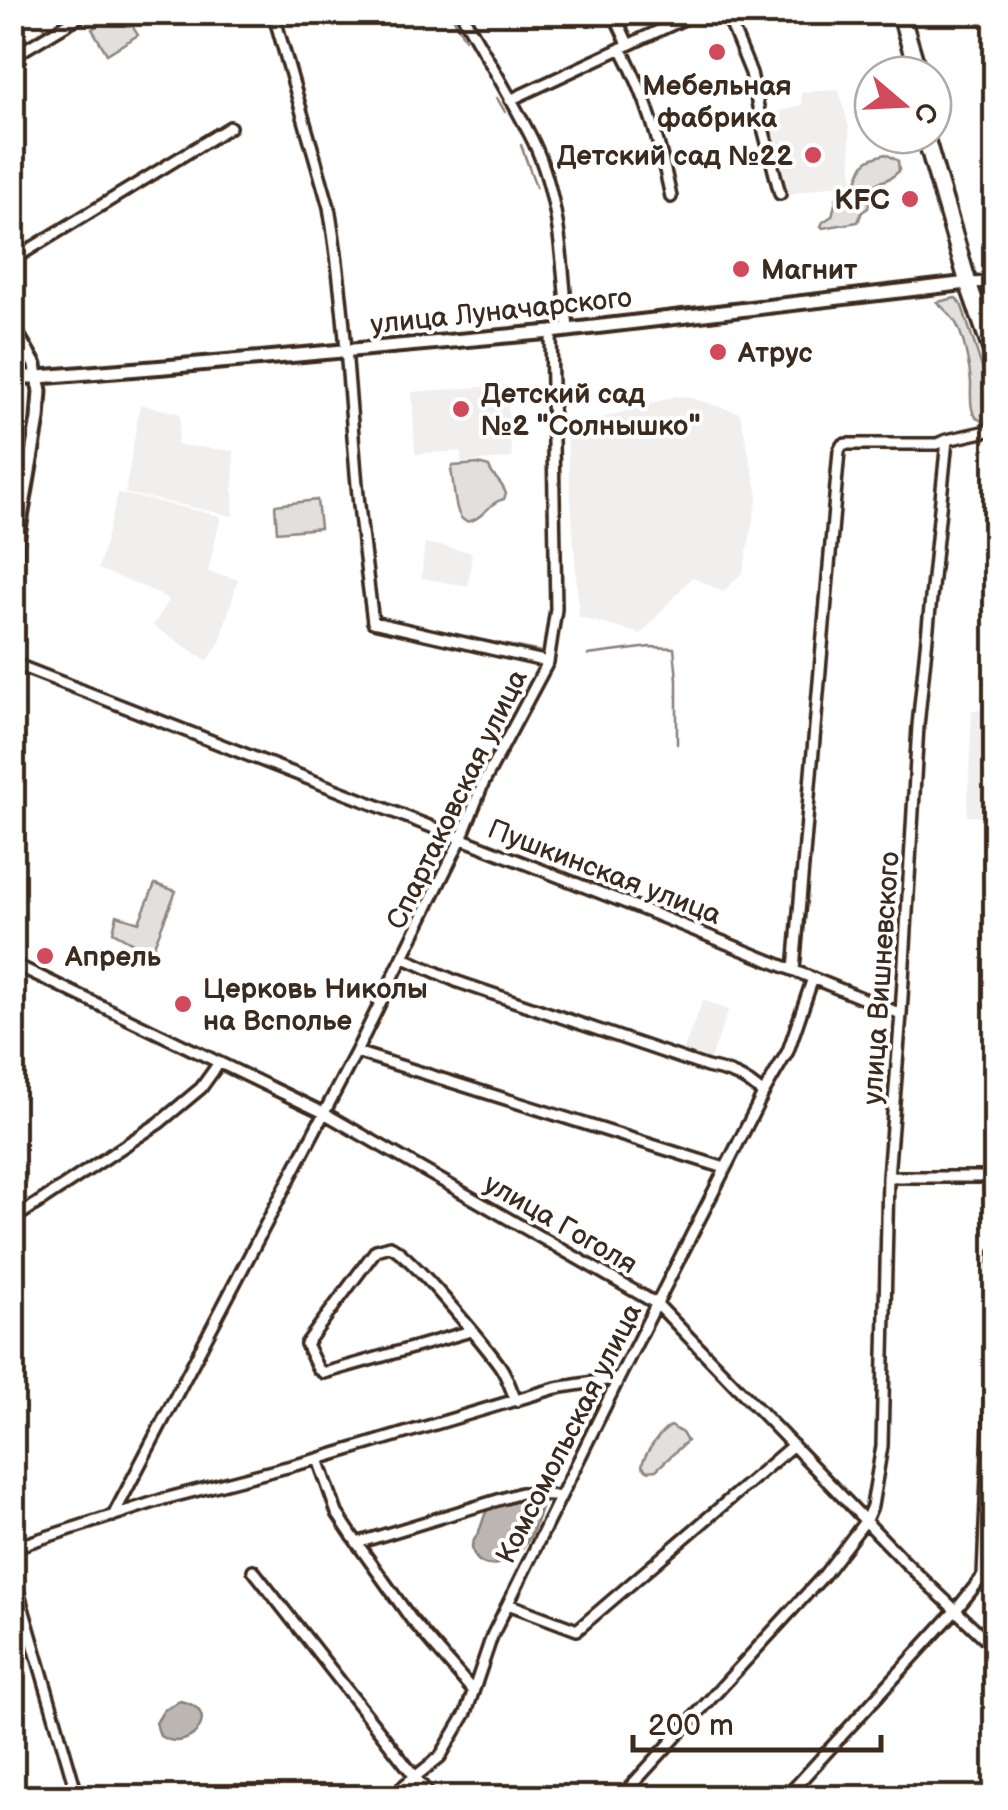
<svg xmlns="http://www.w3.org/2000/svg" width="1008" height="1810" font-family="'Balsamiq Sans',sans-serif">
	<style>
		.built { fill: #f1efee }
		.green { fill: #e2e0de; stroke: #8e857e; stroke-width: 2.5 }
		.water { fill: #bcb6b3; stroke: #887e77; stroke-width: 2.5 }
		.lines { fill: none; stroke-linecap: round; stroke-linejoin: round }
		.stream { stroke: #887e77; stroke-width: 2.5 }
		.street-casing { stroke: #3b2a1e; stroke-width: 16 }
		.secondary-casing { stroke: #3b2a1e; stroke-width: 19 }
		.highway-casing { stroke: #3b2a1e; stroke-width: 22 }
		.street { stroke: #fff; stroke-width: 9 }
		.secondary { stroke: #fff; stroke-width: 11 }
		.highway { stroke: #fff; stroke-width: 15 }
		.rail-casing { stroke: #3b2a1e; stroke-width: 6 }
		.rail { stroke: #fff; stroke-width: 2.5; stroke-dasharray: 8; stroke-linecap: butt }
		.poi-dot { fill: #d1495b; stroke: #fff; stroke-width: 4 }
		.labels { text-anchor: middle; stroke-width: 8; stroke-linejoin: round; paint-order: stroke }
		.poi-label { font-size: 28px; font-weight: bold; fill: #3b2a1e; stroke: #fff; text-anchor: start }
		.street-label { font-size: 28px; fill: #3b2a1e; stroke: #fff }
	</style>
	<rect width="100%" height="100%" fill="#fff"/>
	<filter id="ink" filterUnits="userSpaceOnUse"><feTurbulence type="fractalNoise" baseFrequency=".01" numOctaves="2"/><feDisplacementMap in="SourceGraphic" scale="20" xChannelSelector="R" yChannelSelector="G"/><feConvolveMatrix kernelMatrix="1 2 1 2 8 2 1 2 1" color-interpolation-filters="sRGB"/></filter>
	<g filter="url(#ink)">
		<path class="built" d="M839 90 849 128 853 181 787 195 763 116 802 105 801 92Z
			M506 385 512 458 461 463V451L415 454 412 392Z
			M676 396 688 397 740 413 758 495 743 572 723 592 692 577 641 634 579 617 566 429Z
			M140 404 181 414 177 445 234 451 233 516 125 493Z
			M118 493 221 516 208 572 238 579 220 642 208 661 153 626 169 600 151 590 98 569Z
			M425 543 472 552 468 586 421 578Z
			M972 710 995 711V817L967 816Z
			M703 1000 729 1010 709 1063 682 1053Z"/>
		<path class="green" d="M120 12 124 13 138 35 107 54 92 29Z
			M886 154 898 161 899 171C878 192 876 167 868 208L862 212 858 222 823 228 821 226 823 222 832 216 839 188 850 185 857 181C864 161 865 159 886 154Z
			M956 298 962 306 995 407V426C967 420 971 406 971 383 970 369 964 339 958 327 954 317 944 309 937 302Z
			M478 464 489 467C493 479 501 479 506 494L504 499C491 502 488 511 477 518 452 535 455 483 451 470L453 466Z
			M317 500 320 528 277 532 275 505Z
			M155 884 176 891 151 953 113 932 117 915 139 922Z
			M671 1426 682 1433 687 1441 656 1470 647 1471 642 1466C643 1456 661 1430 671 1426Z"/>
		<path class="water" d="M527 1497H534L541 1507C538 1516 535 1528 530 1537 522 1552 495 1575 478 1560 474 1556 472 1551 472 1545 473 1541 477 1535 479 1531 483 1523 483 1516 488 1509Z
			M180 1701C225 1709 191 1756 160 1736L156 1723 164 1710Z"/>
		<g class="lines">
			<path class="stream" d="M450 12 465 39
				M497 98 505 112
				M521 145 536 187
				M482 640 541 652
				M588 655 650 647 674 648 677 680V744"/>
			<defs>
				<path id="street" d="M273 12 329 207C343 291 348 376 355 461 359 515 366 568 373 622L548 662
					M461 12C485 55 511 97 533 141 560 197 563 269 568 330
					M613 12 628 44
					M726 12 751 73 760 116 780 194
					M621 48C648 99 659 141 671 197
					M12 57 87 12
					M510 100 699 12
					M12 260 230 127
					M968 283 996 282
					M12 663 657 915 901 1014
					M404 958 458 982 707 1067C731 1072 745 1077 763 1094
					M12 963 324 1113 657 1304 905 1562 996 1649
					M794 970 839 451 842 445 846 444H937L947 440 996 429
					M356 1052 725 1168
					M888 1177H996
					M12 1220 159 1123 201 1088 219 1063
					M471 1331 324 1373 318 1369 306 1344 376 1250 390 1246C409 1253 484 1344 500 1366 507 1376 511 1389 516 1401
					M318 1459 337 1513 357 1543 411 1619 473 1691
					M113 1516 356 1052 461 839 483 784 548 662 556 609 551 332
					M357 1543 521 1493H536L560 1497
					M12 1548 164 1499 318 1459 556 1388 619 1378
					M12 1570 78 1798
					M253 1570 427 1792
					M983 1576 996 1562
					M508 1604 577 1630 793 1445
					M388 1798 440 1757 466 1713 492 1636 619 1378 763 1094 788 1051 813 978
					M620 1798 824 1575 866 1520 872 1506 882 1446 888 1177 901 1014 918 726 947 440
					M785 1798 956 1610 983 1576 996 1252"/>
				<path id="secondary" d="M12 326 35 365 40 391 38 419 12 570
					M12 377H39L165 367 551 332 968 283"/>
				<path id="highway" d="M900 12 919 75
					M925 135 968 283 996 363"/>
			</defs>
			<use href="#street" class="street-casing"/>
			<use href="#secondary" class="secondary-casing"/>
			<use href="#highway" class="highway-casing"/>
			<use href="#street" class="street"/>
			<use href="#secondary" class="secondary"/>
			<use href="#highway" class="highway"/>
			<defs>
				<path id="rail" d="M979 12 980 17"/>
			</defs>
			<use href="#rail" class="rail-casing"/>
			<use href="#rail" class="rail"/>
		</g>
	</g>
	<g class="poi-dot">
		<circle cx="717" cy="52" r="10"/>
		<circle cx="813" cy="155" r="10"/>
		<circle cx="910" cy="199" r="10"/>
		<circle cx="741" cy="269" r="10"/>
		<circle cx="718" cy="352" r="10"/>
		<circle cx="461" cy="409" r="10"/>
		<circle cx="45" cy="956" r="10"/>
		<circle cx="183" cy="1004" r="10"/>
	</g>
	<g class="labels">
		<g class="poi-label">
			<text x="717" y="95" text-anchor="middle">Мебельная<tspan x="717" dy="32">фабрика</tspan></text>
			<text x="793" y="165" text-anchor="end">Детский сад №22</text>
			<text x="890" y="209" text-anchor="end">KFC</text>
			<text x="761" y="279">Магнит</text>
			<text x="738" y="362">Атрус</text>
			<text x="481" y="403">Детский сад<tspan x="481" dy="32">№2 "Солнышко"</tspan></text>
			<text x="65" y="966">Апрель</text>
			<text x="203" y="998">Церковь Николы<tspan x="203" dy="32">на Всполье</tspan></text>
		</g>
		<g class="street-label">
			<text transform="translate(501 310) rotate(-6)" y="10">улица Луначарского</text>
			<text transform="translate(456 799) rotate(-64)" y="10">Спартаковская улица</text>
			<text transform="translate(605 871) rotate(21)" y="10">Пушкинская улица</text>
			<text transform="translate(880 978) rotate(-86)" y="10">улица Вишневского</text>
			<text transform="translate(561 1223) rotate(30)" y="10">улица Гоголя</text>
			<text transform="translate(568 1433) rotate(-63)" y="10">Комсомольская улица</text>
		</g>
	</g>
	<rect width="1008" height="1810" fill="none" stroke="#fff" stroke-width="50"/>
	<rect x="25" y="25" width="958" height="1760" fill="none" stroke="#3b2a1e" stroke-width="4" filter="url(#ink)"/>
	<g transform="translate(903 105) rotate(109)"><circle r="48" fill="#ffffff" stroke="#b1aaa5" stroke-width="2.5"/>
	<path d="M0-8L18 38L0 25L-18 38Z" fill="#d1495b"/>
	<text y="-15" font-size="28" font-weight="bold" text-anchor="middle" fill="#3b2a1e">С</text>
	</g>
	<path d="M633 1735v15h248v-15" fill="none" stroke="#3b2a1e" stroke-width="5"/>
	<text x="648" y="1735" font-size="30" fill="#3b2a1e" stroke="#ffffff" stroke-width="8" paint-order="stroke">200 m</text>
</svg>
